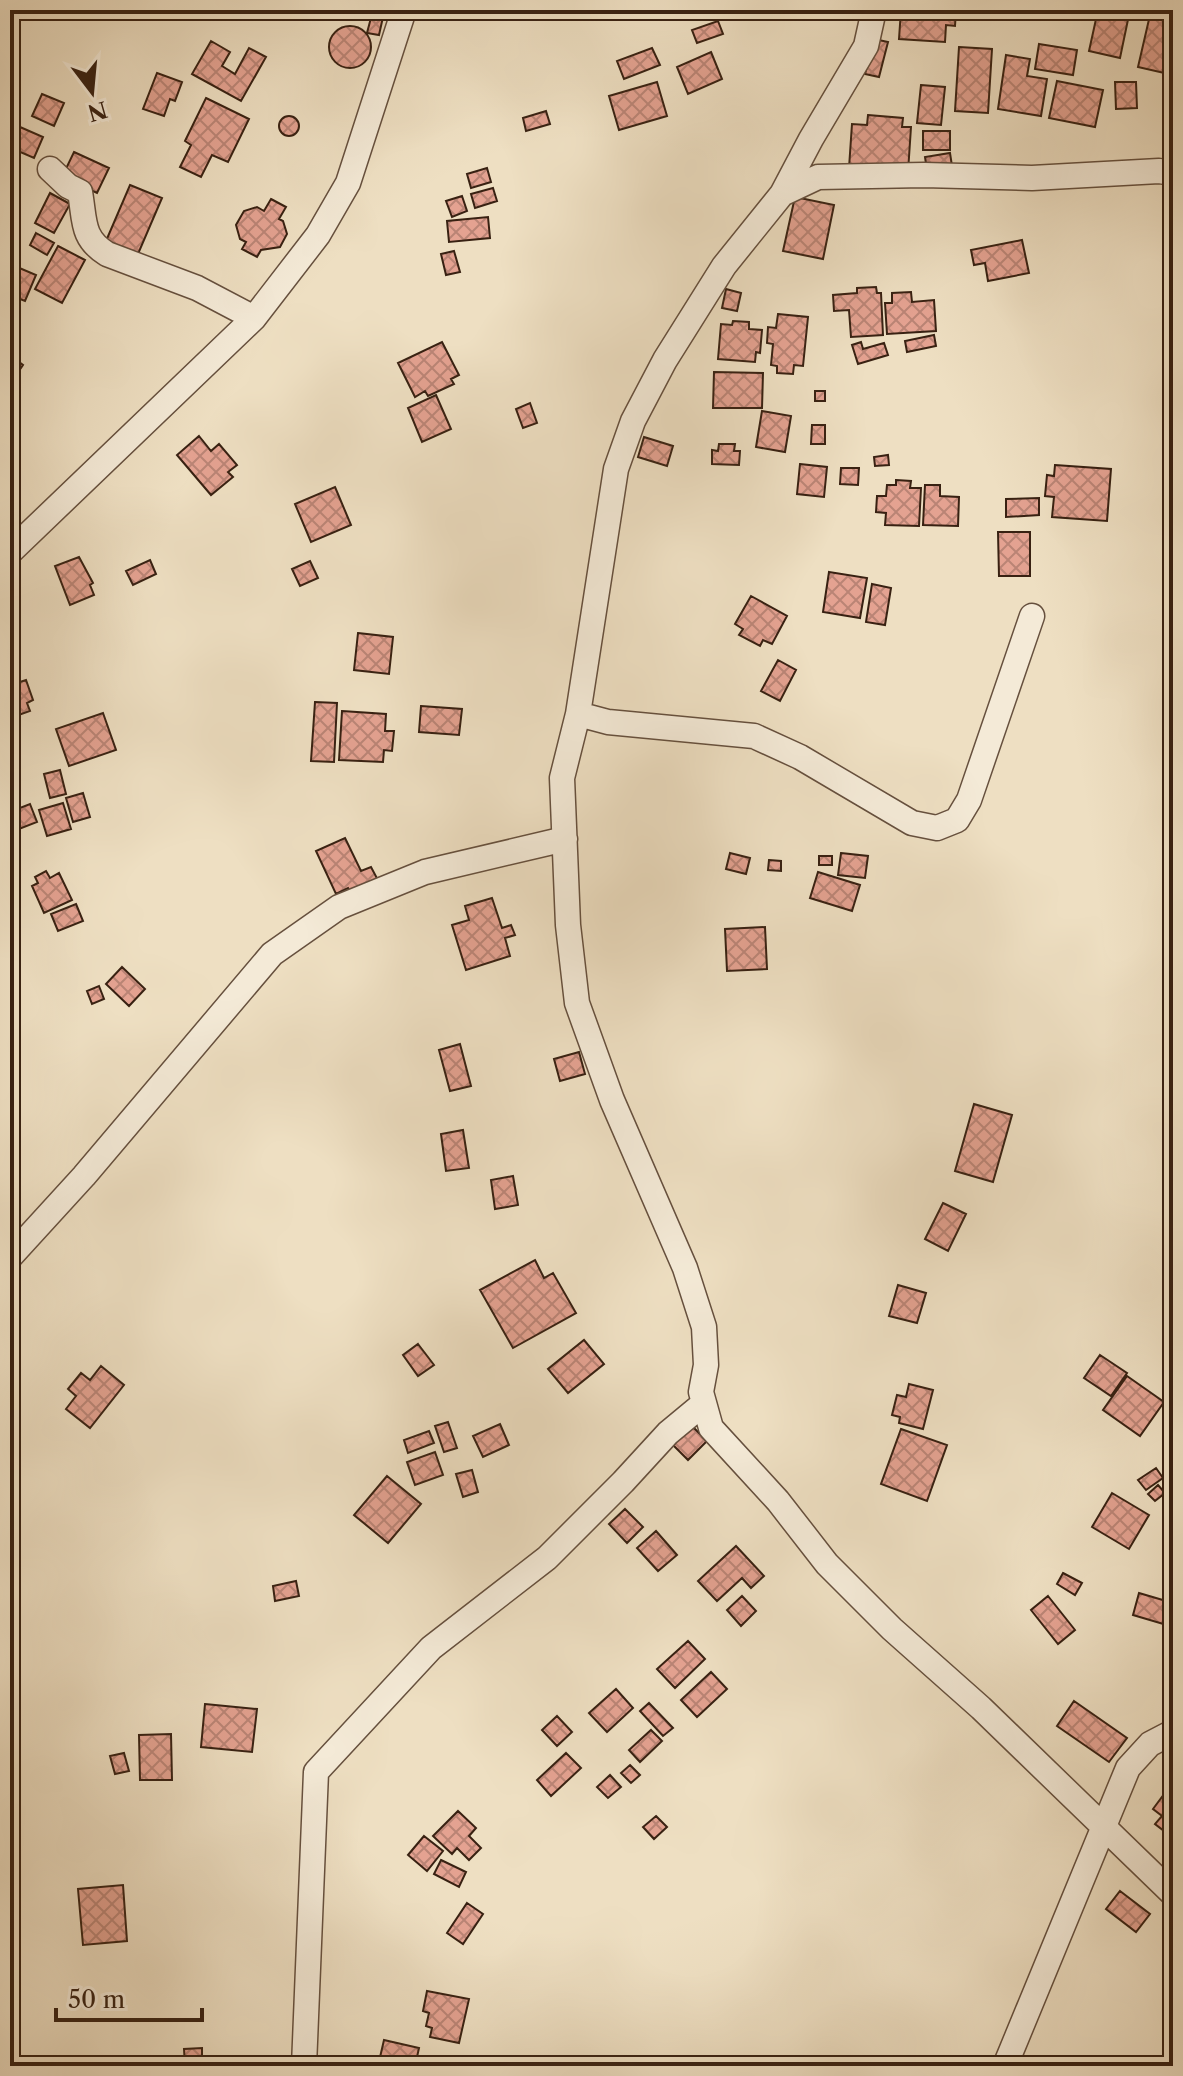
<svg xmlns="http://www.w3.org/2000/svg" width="1183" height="2076" font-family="'Libre Caslon Text',serif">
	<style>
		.building { fill: url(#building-cross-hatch); stroke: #382112; stroke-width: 2 }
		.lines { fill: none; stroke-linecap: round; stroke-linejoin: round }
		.minor-casing { stroke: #66503e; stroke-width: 27 }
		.minor { stroke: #f4ead7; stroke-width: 24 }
	</style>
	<defs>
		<pattern id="building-cross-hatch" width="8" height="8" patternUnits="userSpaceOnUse" patternTransform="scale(2)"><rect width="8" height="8" fill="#e4a291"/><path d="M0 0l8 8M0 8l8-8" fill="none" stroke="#ba8475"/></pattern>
	</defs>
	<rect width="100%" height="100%" fill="#eedfc2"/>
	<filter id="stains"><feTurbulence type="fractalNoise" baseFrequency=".0025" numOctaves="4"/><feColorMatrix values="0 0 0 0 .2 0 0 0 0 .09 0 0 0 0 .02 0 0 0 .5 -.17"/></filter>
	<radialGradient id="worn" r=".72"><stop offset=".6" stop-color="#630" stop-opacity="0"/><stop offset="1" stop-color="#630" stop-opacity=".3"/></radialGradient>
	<path class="building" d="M901 10H956L955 26 946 25 945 42 899 39Z
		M1098 10H1130L1120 58 1089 51Z
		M372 14 383 17 379 35 367 33Z
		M1150 15 1171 20 1169 29H1173V75L1138 67Z
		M718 21 723 34 697 43 692 30Z
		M329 47a21 21 0 1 1 42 0a21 21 0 1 1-42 0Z
		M874 39 888 42 879 77 865 74Z
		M211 41 230 52 222 66 235 74 249 48 266 57 241 101 192 74Z
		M1039 44 1077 50 1073 75 1035 69Z
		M959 47 992 49 988 113 955 111Z
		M652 48 660 65 624 79 617 61Z
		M711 52 722 79 688 94 677 67Z
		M1006 55 1030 59 1027 76 1047 79 1041 116 998 109Z
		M157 73 182 82 175 101 170 99 164 116 143 109Z
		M1057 81 1103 90 1095 127 1049 118Z
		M657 82 667 116 619 130 609 96Z
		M1115 82H1136L1137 108 1116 109Z
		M921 85 945 87 941 125 917 123Z
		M42 94 64 103 54 126 32 116Z
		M206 98 249 119 228 162 212 155 201 177 180 167 191 145 185 141Z
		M546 111 550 124 526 131 523 118Z
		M868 115 903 118 902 127H911L908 172 849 168 852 124 867 125Z
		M279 126a10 10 0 1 1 20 0a10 10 0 1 1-20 0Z
		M20 127 43 137 34 158 11 148Z
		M923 131H950V150H923Z
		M74 152 109 168 97 193 62 177Z
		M950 153 952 166 927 170 925 157Z
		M487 168 491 182 471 188 467 174Z
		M130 185 162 198 138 254 106 241Z
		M493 188 497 201 475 208 471 194Z
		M50 193 70 204 54 233 35 223Z
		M462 196 467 211 452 217 446 201Z
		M795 197 834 205 823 259 783 251Z
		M271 199 286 207 279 219 283 221 287 234 280 247 261 250 257 257 242 249 246 242 240 239 236 225 244 211 257 207 264 211Z
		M488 217 490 238 449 242 447 221Z
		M36 233 54 243 47 255 30 245Z
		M1022 240 1029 273 988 281 985 263 974 265 971 250Z
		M58 246 85 260 62 303 35 289Z
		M454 251 460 272 446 275 441 254Z
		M10 264 36 275 25 301 10 295Z
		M876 287 877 293H881L883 335 851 337 849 310 834 311 833 295 857 293V288Z
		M726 289 741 293 737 311 722 308Z
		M911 292 912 302 934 300 936 331 887 334 885 303H892V293Z
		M778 314 808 317 803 366 794 365 793 374 777 373V366L771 365 773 344 767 343 768 327 776 328Z
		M733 321 749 322V329L762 330 760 353 756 352 755 362 718 359 721 324 732 325Z
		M934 335 936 346 907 352 905 341Z
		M442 342 459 375 451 379 454 384 428 396 425 391 415 397 398 363Z
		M861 342 863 349 884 343 888 355 858 364 852 345Z
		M10 355 23 365 10 384Z
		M714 372 763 373 762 408H713Z
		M815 391H825V401H815Z
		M436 395 451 429 422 442 408 408Z
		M530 403 537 423 523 428 516 409Z
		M762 411 791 416 785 452 756 447Z
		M812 425H825V444H811Z
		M199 436 211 451 219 444 237 465 228 472 233 477 211 495 177 455Z
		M644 437 673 446 667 466 638 457Z
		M719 444H735L734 451H740L739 465 712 464V450L718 451Z
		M888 455 889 465 875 466 874 457Z
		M800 464 827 467 824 497 797 494Z
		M1055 465 1111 469 1107 521 1052 517 1054 497 1045 496 1047 475 1054 476Z
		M841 468H859L858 485 840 484Z
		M896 480 911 481 910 488H921L919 526 885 525 886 513 876 512 877 496H886L887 485H896Z
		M925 485H940V496L959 497 958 526 923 525Z
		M335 487 351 525 311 542 295 504Z
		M1039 498V515L1006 517V499Z
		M998 532H1030V576H999Z
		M79 557 93 583 90 585 94 595 70 605 55 566Z
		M150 560 156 574 133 585 126 571Z
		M310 561 318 578 300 586 292 569Z
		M829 572 867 578 860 618 823 612Z
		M872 584 891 588 885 625 866 622Z
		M751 596 787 616 772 644 763 640 760 646 739 635 743 629 735 624Z
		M358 633 393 637 389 674 354 670Z
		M778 660 796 670 780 701 761 691Z
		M15 669 20 682 26 680 33 700 27 703 30 711 10 718V670Z
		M315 702 337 703 334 762 311 761Z
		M421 706 462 709 459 735 419 732Z
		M342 711 386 714 385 731H394L392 751 384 750 383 762 339 760Z
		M103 713 116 750 69 766 56 729Z
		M60 770 66 794 50 798 44 774Z
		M83 793 90 817 73 822 66 798Z
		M63 803 71 829 47 836 39 810Z
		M30 804 37 822 19 829 12 811Z
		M345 838 361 871 371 867 380 884 352 897 348 888 336 894 316 851Z
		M730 853 750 858 746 874 726 869Z
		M841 853 868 856 865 878 838 875Z
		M819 856H832V865H819Z
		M769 860 781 861V871L768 870Z
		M46 871 50 878 59 873 72 900 44 913 32 886 38 883 35 877Z
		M818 872 860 885 852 911 810 898Z
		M492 898 502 928 511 925 515 935 505 938 510 956 466 970 452 925 469 920 465 906Z
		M76 904 83 921 58 931 51 914Z
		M765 927 767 969 727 971 725 929Z
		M122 967 145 989 129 1006 106 984Z
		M99 986 104 999 92 1004 87 991Z
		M460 1044 471 1086 450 1091 439 1050Z
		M579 1052 585 1074 560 1081 554 1059Z
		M974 1104 1012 1115 993 1182 955 1171Z
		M463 1130 469 1168 446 1171 441 1134Z
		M513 1176 518 1205 495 1209 491 1180Z
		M943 1203 966 1214 948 1251 925 1239Z
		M535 1260 544 1278 553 1273 576 1313 513 1348 480 1290Z
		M898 1285 926 1293 917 1323 889 1316Z
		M584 1340 604 1364 568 1393 548 1369Z
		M418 1344 434 1365 418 1376 403 1355Z
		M1100 1355 1127 1373 1111 1396 1084 1378Z
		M101 1366 124 1385 90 1428 66 1409 76 1396 68 1389 81 1373 90 1380Z
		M1127 1376 1164 1402 1140 1436 1103 1410Z
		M909 1384 933 1390 923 1429 899 1423 900 1417 892 1415 897 1395 906 1397Z
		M448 1422 457 1448 444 1452 435 1426Z
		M500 1424 509 1445 483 1457 473 1436Z
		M691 1425 707 1441 688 1460 672 1444Z
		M901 1429 947 1445 927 1501 881 1484Z
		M429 1431 434 1443 408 1453 404 1440Z
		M435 1452 443 1475 415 1485 407 1462Z
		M1156 1468 1163 1478 1146 1490 1138 1480Z
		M472 1470 478 1492 463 1497 456 1474Z
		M387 1476 421 1504 388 1543 354 1515Z
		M1158 1485 1165 1493 1155 1501 1148 1494Z
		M1112 1493 1149 1515 1129 1549 1092 1527Z
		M625 1509 643 1527 627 1543 609 1524Z
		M656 1531 677 1555 658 1571 637 1548Z
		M736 1546 764 1576 751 1588 742 1578 717 1601 698 1581Z
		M1063 1573 1082 1583 1075 1595 1057 1584Z
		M296 1581 299 1596 275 1601 273 1586Z
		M1139 1593 1173 1603 1170 1626 1133 1615Z
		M742 1596 756 1611 741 1626 727 1610Z
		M1048 1596 1075 1630 1058 1644 1031 1610Z
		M688 1641 705 1659 675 1688 657 1669Z
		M711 1672 727 1689 697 1717 681 1700Z
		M616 1689 633 1708 607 1732 589 1713Z
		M1074 1701 1127 1738 1109 1762 1057 1726Z
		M649 1703 673 1728 663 1736 640 1711Z
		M205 1704 257 1709 252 1752 201 1747Z
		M557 1716 572 1732 557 1746 542 1730Z
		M651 1730 662 1741 640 1762 629 1750Z
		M171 1734 172 1780H140L139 1735Z
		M124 1753 129 1771 115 1774 110 1756Z
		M566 1753 581 1768 551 1796 537 1780Z
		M630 1765 640 1775 631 1783 621 1773Z
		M610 1775 621 1787 608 1798 597 1787Z
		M1173 1782V1827L1168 1834 1155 1824 1162 1816 1153 1809Z
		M458 1811 476 1828 469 1836 481 1848 469 1860 457 1848 452 1854 433 1836Z
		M656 1816 667 1827 654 1839 643 1827Z
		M424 1836 443 1851 427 1871 408 1855Z
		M441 1860 466 1872 459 1887 434 1874Z
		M123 1885 127 1941 83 1945 78 1889Z
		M1120 1891 1150 1914 1136 1932 1106 1909Z
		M467 1903 483 1914 463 1944 447 1933Z
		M427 1991 469 1999 459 2043 430 2037 432 2028 426 2026 429 2013 423 2011Z
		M384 2040 419 2048 415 2066H378Z
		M202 2048V2066H185L184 2049Z"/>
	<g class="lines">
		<defs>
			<path id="minor" d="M874 10 866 46 811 139 782 194 724 266 665 360 633 421 616 469 578 714 562 778 568 925 577 1003 612 1100 685 1268 704 1327 706 1365 701 1392 711 1428 778 1501 827 1564 892 1629 981 1708 1173 1894
				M50 169 68 186 80 192C85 220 81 238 107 254L197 288 254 318
				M782 194 818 177 924 175 1032 178 1159 171 1173 173
				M10 552 254 318 318 235 348 183 404 10
				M578 714 608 722 754 736 800 757 912 823 937 828 957 820 969 800 1032 616
				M10 1257 84 1176 272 954 339 907 425 872 565 839
				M304 2066 316 1772 431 1648 547 1558 623 1482 668 1433 703 1404
				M1005 2066 1128 1768 1150 1744 1173 1732"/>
		</defs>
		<use href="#minor" class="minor-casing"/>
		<use href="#minor" class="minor"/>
	</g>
	<rect width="1183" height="2076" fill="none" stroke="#eedfc2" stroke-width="40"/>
	<rect x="12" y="12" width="1159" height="2052" fill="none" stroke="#382112" stroke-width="4"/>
	<rect x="20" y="20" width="1143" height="2036" fill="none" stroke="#382112" stroke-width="2"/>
	<g transform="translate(92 92) rotate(164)" stroke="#f4ead7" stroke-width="6" paint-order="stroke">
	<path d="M0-6L14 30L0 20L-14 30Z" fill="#382112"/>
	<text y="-12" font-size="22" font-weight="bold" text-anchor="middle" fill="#382112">N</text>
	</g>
	<path d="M56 2008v12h146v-12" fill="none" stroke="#382112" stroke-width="4"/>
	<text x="68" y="2008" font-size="24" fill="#382112" stroke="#f4ead7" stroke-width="6" paint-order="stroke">50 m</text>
	<rect width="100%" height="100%" filter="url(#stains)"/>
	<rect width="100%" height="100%" fill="url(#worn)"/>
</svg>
